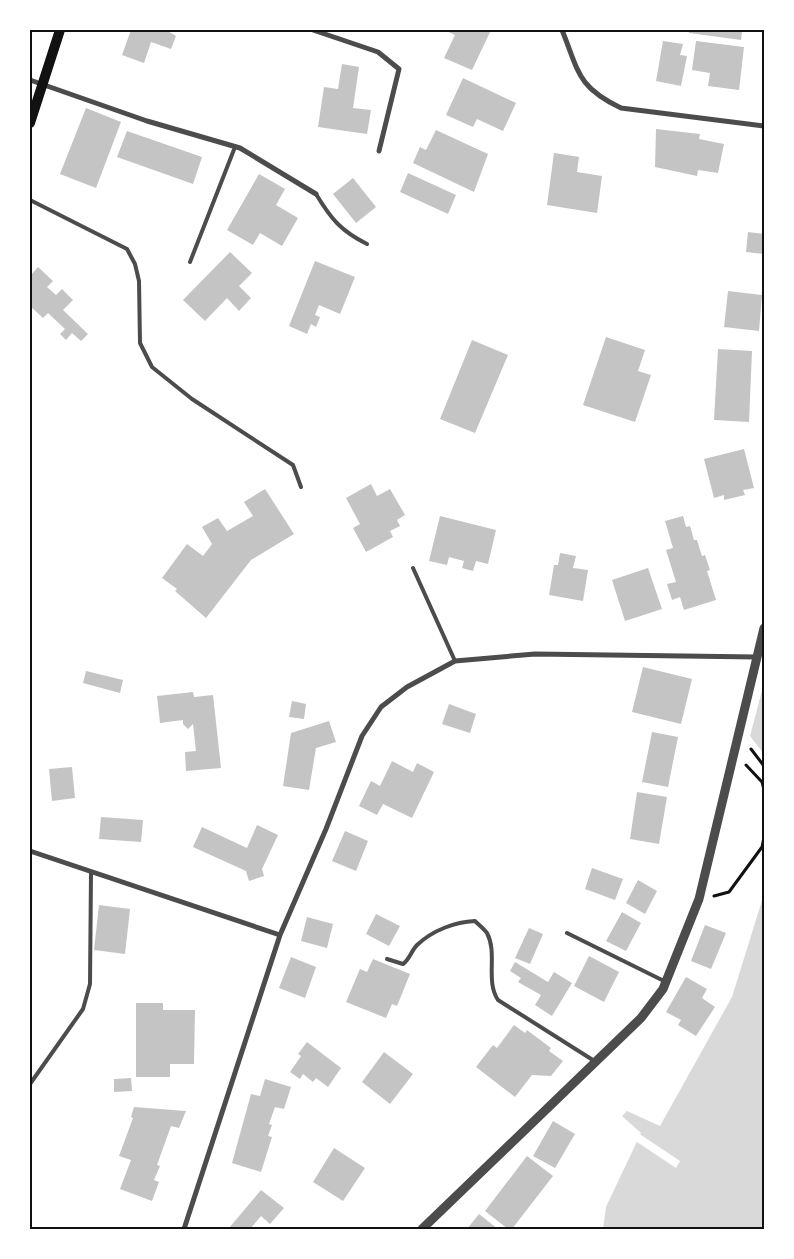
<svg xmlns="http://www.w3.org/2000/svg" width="794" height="1259" font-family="Quicksand,sans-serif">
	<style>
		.water { fill: #d9d9d9 }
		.pier { fill: #fff }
		.building { fill: #c4c4c4 }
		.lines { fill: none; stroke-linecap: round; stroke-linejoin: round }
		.path { stroke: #111; stroke-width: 3 }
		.service { stroke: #4c4c4c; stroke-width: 4 }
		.minor { stroke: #4c4c4c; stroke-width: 5 }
		.tertiary { stroke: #4c4c4c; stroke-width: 9 }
		.secondary { stroke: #111; stroke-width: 10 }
		.neatline { fill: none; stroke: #111; stroke-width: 2 }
	</style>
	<rect width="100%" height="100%" fill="#fff"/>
	<path class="water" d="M764 683V754L750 736Z
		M764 894V1229H603L606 1207 641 1133 622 1116 627 1111 660 1126 732 997Z"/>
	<path class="pier" d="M632 1129 680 1161 676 1168 634 1140 638 1134Z"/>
	<path class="building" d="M131 30H166L176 36 171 49 151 42 144 63 122 55Z
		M444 30H491L472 70 444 58 455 35Z
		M689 30H742L741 40 689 33Z
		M663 41 683 44 680 55 687 56 681 86 656 81Z
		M696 41 744 47 739 90 708 86 710 73 692 70Z
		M342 64 359 67 353 108 371 110 367 134 318 127 324 87 338 89Z
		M463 78 516 103 503 131 477 119 473 127 446 115Z
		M86 108 121 122 96 188 60 174Z
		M656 129 700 134 699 139 724 144 718 173 698 170 697 176 655 167Z
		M436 130 488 154 474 192 413 163 420 147 426 150Z
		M127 131 202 157 193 184 117 157Z
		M554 153 579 157 577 172 602 176 597 213 547 205Z
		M408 173 456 195 448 214 400 192Z
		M259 174 285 189 276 205 298 218 282 246 260 233 253 245 227 230Z
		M353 178 376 207 356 223 333 194Z
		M748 232 764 234V254L746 252Z
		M230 252 252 273 239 286 251 298 239 311 227 298 205 321 183 300Z
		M315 261 355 277 340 314 319 305 315 315 320 317 316 327 311 324 307 334 289 326Z
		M38 267 53 281 47 287 56 295 62 289 73 300 63 310 88 334 81 341 72 333 66 340 60 334 65 329 48 313 43 318 30 306V290L32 288 30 276Z
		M728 291 762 295 759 331 724 327Z
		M606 337 645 350 638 371 651 375 635 422 583 405Z
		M472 340 508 355 475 433 440 419Z
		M718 349 752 351 749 422 714 420Z
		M744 449 754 488 743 490 745 495 724 500V495L714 498 704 459Z
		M371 484 377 496 390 489 405 515 397 520 400 526 390 531 393 537 366 552 353 528 360 524 346 498Z
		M265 489 294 534 251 560 206 618 175 591 177 589 162 578 187 544 203 556 212 544 202 527 218 518 227 531 253 516 244 502Z
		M440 516 496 530 488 564 476 561 473 571 462 568 464 561 449 557 447 565 429 561Z
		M683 516 686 527 690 526 694 540H697L702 556 705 555 710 570 707 571 716 600 684 610 680 597 672 600 667 584 676 582 666 550 673 548 665 521Z
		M560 553 576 556 573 568 588 570 583 601 549 595 554 565H558Z
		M648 568 662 609 625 621 612 580Z
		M643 667 692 679 681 724 632 712Z
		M86 671 123 680 120 693 83 683Z
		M193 692 194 697 213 695 221 768 186 771 185 752 196 751 193 724 188 729 183 724V720L160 723 157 696Z
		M292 701 306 704 304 719 289 717Z
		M449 704 476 714 470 733 442 724Z
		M329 721 336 742 316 748 309 790 283 786 291 733Z
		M652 732 678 737 668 787 642 782Z
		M392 761 413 772 417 763 434 772 412 818 383 804 377 815 359 806 371 781 380 786Z
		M72 767 75 798 52 801 49 769Z
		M637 792 667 797 659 844 630 839Z
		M101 817 143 820 141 842 99 839Z
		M257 825 278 835 262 869 264 876 249 881 246 871 193 847 202 827 247 848Z
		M345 831 368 841 356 871 332 861Z
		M592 868 623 879 615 900 585 889Z
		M638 880 657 891 645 914 626 903Z
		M99 905 130 909 125 954 94 950Z
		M622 912 641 923 626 951 606 941Z
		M376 914 400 926 389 946 366 934Z
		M307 917 333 924 327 948 301 941Z
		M705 925 726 933 711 969 691 961Z
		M529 928 543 934 530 964 515 958Z
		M589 956 619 972 604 1002 574 986Z
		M291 957 316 967 305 998 279 988Z
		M373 959 410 974 397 1006 392 1004 386 1018 346 1002 360 969 367 972Z
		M515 962 548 982 554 972 572 983 552 1016 535 1005 541 995 518 982 521 978 510 971Z
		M686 977 707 989 702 998 715 1007 696 1036 678 1025 681 1020 666 1012Z
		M136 1003H163V1010H195L194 1064H170V1077H136Z
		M514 1025 525 1033 527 1030 551 1048 549 1051 563 1061 551 1076 532 1075 515 1097 476 1067 493 1045 497 1048Z
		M307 1042 341 1068 328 1087 316 1078 313 1082 303 1074 300 1079 290 1072 301 1056 298 1054Z
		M384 1052 413 1074 390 1104 362 1082Z
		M131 1078 132 1091 114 1092V1079Z
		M265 1079 291 1087 284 1109 275 1107 269 1124 272 1125 268 1136 272 1137 261 1172 232 1163 251 1094 260 1096Z
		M134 1107 186 1111 179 1128 171 1126 157 1165 160 1166 154 1180 159 1182 152 1201 120 1189 131 1160 119 1156 133 1118 131 1117Z
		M553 1121 575 1134 555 1168 533 1156Z
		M334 1148 365 1168 343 1201 313 1182Z
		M527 1156 553 1176 512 1229H508L485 1211Z
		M261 1190 284 1208 270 1224 261 1216 250 1229 229 1228Z
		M479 1214 498 1229H467Z"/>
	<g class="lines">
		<path class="path" d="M751 749 764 766
			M746 765 762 782 764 790
			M714 896 729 892 762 847 764 837"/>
		<path class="service" d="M316 194C331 219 341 231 367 244
			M30 200 127 249 135 264 139 281 140 343 152 367 192 399 293 465 301 487
			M190 262 235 147
			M413 568 455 661
			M567 933 666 982
			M387 959 403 964C410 959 411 951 417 945 433 930 455 922 475 921 479 925 484 929 487 933 498 954 485 980 498 1000L596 1062
			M30 1084 83 1009 90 984 91 873"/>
		<path class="minor" d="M313 30 378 52 399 69 379 151
			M562 30C579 72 577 87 621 108L764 126
			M30 80 147 121 240 148 316 194
			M30 851 280 935 184 1229
			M280 935 326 829 362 736 381 707 407 687 455 661 535 654 757 657"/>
		<path class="tertiary" d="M422 1229 641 1018 663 989 699 899 764 628"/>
		<path class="secondary" d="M30 123 60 30"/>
	</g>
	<rect width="794" height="1259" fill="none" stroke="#ffffff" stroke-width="62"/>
	<rect x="31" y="31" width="732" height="1197" class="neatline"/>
</svg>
